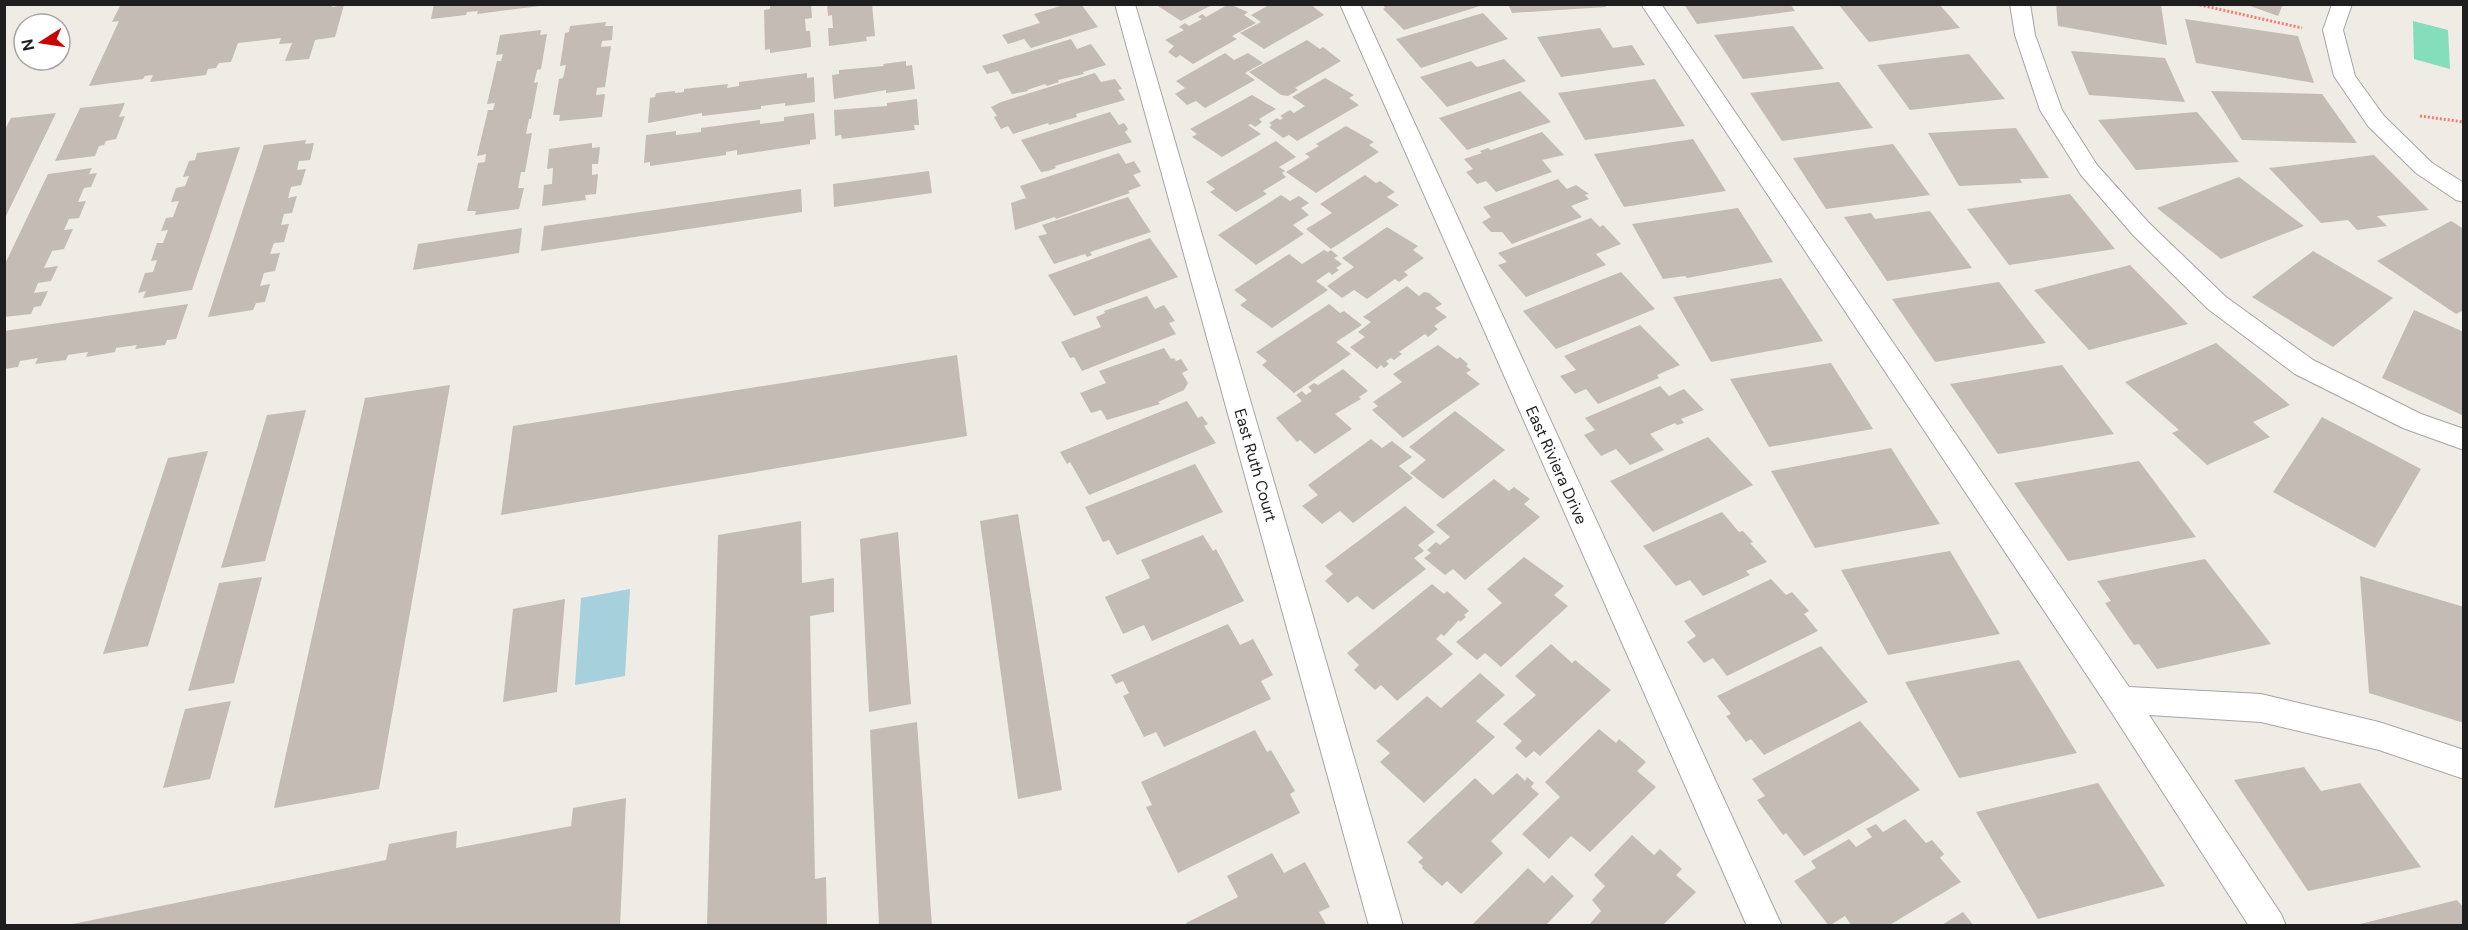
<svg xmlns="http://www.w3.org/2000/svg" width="2468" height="930" font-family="'DM Sans',sans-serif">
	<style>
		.pitch { fill: #84ddbb }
		.water { fill: #a6d0dc }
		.building { fill: #c4bbb4 }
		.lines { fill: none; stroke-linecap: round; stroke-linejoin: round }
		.service-casing { stroke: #a5a5a5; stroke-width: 2 }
		.path { stroke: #f77c6e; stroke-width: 3; stroke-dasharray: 2 2; stroke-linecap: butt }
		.service { fill: #fff; fill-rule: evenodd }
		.labels { text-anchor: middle; stroke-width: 6; stroke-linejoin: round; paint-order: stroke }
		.street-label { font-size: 16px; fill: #1e1e1e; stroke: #fff }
	</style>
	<rect width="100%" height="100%" fill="#efece5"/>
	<path class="pitch" d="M2413 21 2448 30 2450 69 2414 59Z"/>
	<path class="water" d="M630 589 625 676 575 685 581 598Z"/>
	<path class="building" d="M121 4H332V7L344 5 335 37 315 40 309 59 285 61 292 43 279 44 281 38 238 43 231 62 219 63 216 68 208 69 206 75 150 82 153 75 145 76 143 79 89 86 119 21 112 22Z
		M434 4H540V6L477 14 478 11 467 12 466 15 431 19Z
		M770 4H811L812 18 805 19 806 31H810L811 47 770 53V49L765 50 764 10 770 9Z
		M827 4H872L875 36 866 37 867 41 829 46 828 28H833L832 15 828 16Z
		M1067 4H1081L1098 27 1031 48 1024 39 1008 44 1002 35 1040 23 1034 14Z
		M1162 4H1214L1181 21 1158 6Z
		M1229 4 1248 12 1244 15 1256 23 1232 36 1237 39 1193 64 1180 55 1176 58 1168 52 1174 46 1165 40 1184 30 1179 27 1185 23 1189 26 1202 19 1198 17 1202 14 1206 17Z
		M1271 4H1310L1324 15 1264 49 1240 33 1261 22 1251 15Z
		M1382 4H1483V5L1404 30 1383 9 1385 8Z
		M1508 4H1604L1606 7 1512 13Z
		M1684 4H1790L1795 11 1697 24Z
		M1838 4H1939L1960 28 1869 42Z
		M2056 4 2161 5 2167 45 2058 26Z
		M2245 4H2283L2278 16Z
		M1483 13 1508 39 1421 68 1396 39Z
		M2185 19 2298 36 2314 83 2196 63Z
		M606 22 605 26H613L612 40 602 41 601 47 611 46 605 87 597 88 596 95 605 94 602 117 559 121 560 115H553L559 79 563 78 566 65 560 66 565 33 569 32 570 26Z
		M1793 26 1824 69 1743 79 1714 35Z
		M1600 28 1613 48 1632 45 1645 65 1561 77 1537 37Z
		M541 30 540 35 547 34 541 69 537 70 534 83 538 82 531 119H529L526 134 532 133 525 172H521L518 188H524L519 209 475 215 476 211H467L478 163 485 162 486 154 477 156 488 110H493L495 103 487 104 497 61H501L503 54 496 55 500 35Z
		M1071 39 1077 49 1091 44 1106 65 1083 72 1084 74 1058 80 1059 82 1047 86 1045 84 1027 90 1028 91 1012 94 998 71 987 74 982 66Z
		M1307 40 1320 49 1323 47 1341 61 1295 88 1298 90 1288 96 1281 95 1249 72Z
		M2071 51 2165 58 2185 102 2089 95Z
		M1225 53 1234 60 1248 53 1263 63 1245 73 1255 80 1205 108 1196 101 1187 105 1175 94 1185 88 1176 81Z
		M1969 54 2005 99 1910 110 1877 65Z
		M1504 59 1526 81 1447 107 1420 77 1471 61 1477 67Z
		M906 61V66L912 65 915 89 886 93V90L834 99 832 75 839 74V70L884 66 883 64Z
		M807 73V78L814 77 815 102 785 106V103L761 106V109L702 116V113L648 123 650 98 655 97 656 93 675 91V93L684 92V89L728 84 727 88 739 86V82Z
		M1095 73 1101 82 1115 79 1122 89 1118 90 1125 100 1076 114 1077 117 1049 125 1048 123 1013 134 1008 126 1001 129 994 117 997 116 991 107 1001 102Z
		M1325 78 1354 95 1349 98 1359 105 1297 141 1289 135 1283 138 1269 127 1272 125 1269 123 1277 118 1280 120 1283 118 1280 116 1290 110 1294 113 1305 106 1292 97Z
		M1655 79 1685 126 1585 140 1558 93Z
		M1839 82 1873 128 1782 141 1750 93Z
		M1520 91 1551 122 1467 150 1439 118Z
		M2211 91 2322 94 2357 143 2242 140Z
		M1252 95 1276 109 1259 119 1262 122 1255 127 1251 124 1248 125 1261 134 1222 157 1192 137 1197 134 1190 129Z
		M917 99 919 125H914L915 130 842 139 841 135 835 136 834 110 887 106V103Z
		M125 103 119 117 125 116 116 139 106 141 104 145 99 146 95 156 55 161 80 108Z
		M1110 112 1119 125 1124 123 1128 129 1125 132 1132 142 1055 166 1056 168 1048 171 1041 172 1021 140Z
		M2197 112 2239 162 2136 170 2098 120Z
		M56 113 4 220V131L11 118Z
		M814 113 816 139 810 140V144L737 155V150L726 152V155L650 166V162L644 163 646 135 676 131V135L701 132V128L760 120V124L784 121V117Z
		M1346 126 1374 142 1369 145 1379 152 1316 193 1286 172 1310 157 1305 154 1319 146 1316 144Z
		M2016 128 2049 178 2020 179 2022 183 1959 186 1928 133Z
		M1542 132 1564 155 1542 160 1552 172 1496 192 1486 181 1477 184 1466 172 1473 169 1464 159 1482 153 1480 151 1488 148 1491 150Z
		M1693 139 1726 191 1624 207 1594 154Z
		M306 140 305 144 314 143 310 160 299 161 297 170 306 169 301 185 291 187 288 198 297 196 292 213 284 214 281 225 289 224 284 242 274 243 270 254 280 253 275 271 264 273 260 286 270 284 265 302 256 303 253 310 208 317 264 145Z
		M1276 141 1296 157 1279 167 1285 171 1282 173 1286 177 1263 191 1267 194 1236 212 1210 192 1215 189 1206 182Z
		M592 143V148L600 147 598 164H592V175L598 174 596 194 585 195 586 200 542 206 544 185 552 184 553 168 547 169 549 149Z
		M1893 144 1930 195 1826 209 1793 158Z
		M240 147 192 290 143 298 146 291 138 293 145 273 153 272 157 260 151 261 157 243H163L168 230 161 231 166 218 173 217 179 201 171 202 176 188 185 186 189 176 183 177 189 161 195 160 197 153Z
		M1119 153 1126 164 1134 161 1141 172 1133 175 1141 186 1128 191 1130 193 1056 219 1055 217 1015 230 1011 203 1026 198 1020 186Z
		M2374 155 2429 210 2377 216 2387 226 2357 230 2348 220 2321 223 2269 168Z
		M92 168 89 174 97 173 91 187 84 188 78 202 86 201 79 218 69 219 64 230 73 229 64 249 52 251 44 268 58 266 51 281 38 283 34 293 48 291 41 306 34 307 31 314 4 317V266L48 174Z
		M929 171 932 193 834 207 833 184Z
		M1365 175 1376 183 1380 181 1395 192 1387 197 1399 205 1331 249 1306 229 1332 213 1320 204Z
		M2239 177 2304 226 2221 259 2157 208Z
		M1558 179 1567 189 1576 185 1589 194 1585 195 1589 199 1571 206 1582 217 1512 244 1502 232H1491L1482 222 1491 217 1483 207Z
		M801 189 802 212 541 251 544 226Z
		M2070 194 2115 249 2009 265 1967 209Z
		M1281 195 1290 201 1299 196 1309 203 1301 208 1309 215 1293 225 1304 234 1256 265 1218 235Z
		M1128 197 1151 232 1090 252 1092 255 1087 257 1085 254 1054 264 1038 236 1047 234 1042 225Z
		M1738 208 1773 262 1687 278 1685 276 1663 279 1632 224Z
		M1930 211 1972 268 1887 281 1844 217 1871 213 1875 219Z
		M1591 218 1600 227 1603 225 1621 244 1596 254 1606 265 1526 297 1498 265 1507 262 1498 253Z
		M2451 221 2464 229V310L2456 314 2377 261Z
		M1387 227 1418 246 1413 250 1424 258 1404 272 1408 275 1399 282 1395 279 1367 299 1354 290 1342 298 1327 286 1354 267 1342 258Z
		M522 228 519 253 413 270 418 244Z
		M1150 238 1178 277 1074 316 1048 275Z
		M1324 250 1328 252 1331 250 1338 256 1334 258 1342 264 1336 268 1339 270 1332 275 1329 272 1316 281 1328 290 1272 328 1240 305 1247 300 1234 290 1289 254 1302 264Z
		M2313 251 2393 298 2333 347 2252 297Z
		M2130 265 2188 324 2089 350 2034 290Z
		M1621 272 1655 309 1556 349 1523 311Z
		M1781 278 1823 341 1711 362 1673 297Z
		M1999 282 2046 343 1935 362 1892 299Z
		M1407 286 1419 296 1424 292 1429 293 1442 304 1435 308 1447 317 1434 326 1438 329 1428 337 1425 334 1399 352 1402 354 1394 360 1391 358 1386 361 1389 364 1384 368 1381 365 1377 369 1350 347 1365 337 1358 332 1371 322 1363 317Z
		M1147 296 1155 309 1164 305 1175 321 1169 323 1176 334 1082 371 1074 357 1070 358 1061 342 1101 327 1096 317 1105 313 1104 311Z
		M188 304 176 339 167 340 165 345 135 349 137 345 116 348 115 352 86 357 88 352 68 355 66 360 35 364 38 358 20 361 18 367 4 369V331Z
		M1329 304 1340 313 1344 311 1362 325 1336 342 1351 354 1294 393 1262 365 1267 361 1256 352Z
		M2414 310 2464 332V416L2382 378Z
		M1640 325 1680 365 1657 375 1659 378 1598 404 1586 389 1575 394 1560 376 1576 370 1564 356Z
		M2216 343 2290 405 2253 422 2270 437 2207 465 2172 433 2179 430 2125 382Z
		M1438 345 1457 359 1460 357 1468 364 1466 366 1471 370 1466 373 1480 384 1403 438 1372 410 1378 406 1373 402 1402 382 1393 374Z
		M1164 348 1171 359 1174 358 1176 361 1181 359 1188 370 1182 373 1188 383 1184 390 1158 402 1160 404 1107 420 1101 410 1091 413 1080 393 1106 383 1099 371Z
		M957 355 967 436 501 515 513 426Z
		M1831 363 1873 429 1769 447 1730 379Z
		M2062 365 2114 434 1998 454 1950 384Z
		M1343 369 1368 391 1359 397 1361 399 1335 414 1352 429 1315 454 1300 440 1297 442 1276 418 1302 401 1296 395 1302 391 1306 395 1312 391 1308 387 1314 383 1318 385Z
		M450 385 379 789 274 808 365 398Z
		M1660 386 1669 396 1684 389 1704 410 1681 419 1684 423 1677 425 1675 423 1650 434 1664 450 1630 465 1616 449 1601 456 1584 435 1595 430 1585 418Z
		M1187 401 1198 418 1202 416 1208 424 1204 426 1216 443 1089 495 1070 462 1067 464 1060 452Z
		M306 410 265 561 221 568 267 415Z
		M1455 411 1505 450 1443 499 1410 473 1426 460 1409 447Z
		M2322 417 2421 469 2375 548 2273 492Z
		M1708 437 1753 485 1653 532 1610 481Z
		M1371 439 1382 448 1392 441 1412 457 1399 466 1413 478 1353 523 1340 511 1322 524 1302 506 1318 495 1308 485Z
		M1891 448 1940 524 1815 548 1771 471Z
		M208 451 148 646 103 654 168 458Z
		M2139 461 2196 537 2068 561 2014 483Z
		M1195 464 1223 512 1117 555 1109 540 1103 542 1085 507Z
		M1494 479 1509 491 1514 487 1530 499 1524 504 1540 517 1465 580 1453 569 1445 575 1424 558 1431 553 1427 550 1436 542 1440 545 1450 537 1436 525Z
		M1405 506 1435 532 1418 545 1424 551 1414 558 1426 569 1373 610 1357 596 1348 603 1325 581 1333 574 1325 566Z
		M1722 512 1739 532 1743 531 1753 542 1750 543 1767 562 1746 571 1750 575 1703 596 1690 580 1676 586 1643 546Z
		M1018 514 1062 790 1018 799 980 521Z
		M801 521 802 583 834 578V612L810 616 815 879 826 877 827 926H707L718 535Z
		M898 532 911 704 869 712 860 539Z
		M1203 535 1213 551 1216 549 1244 601 1152 641 1144 625 1123 634 1105 597 1150 578 1141 560Z
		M1950 551 2000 634 1888 655 1841 570Z
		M1524 557 1564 586 1554 595 1568 606 1501 667 1485 653 1477 660 1456 642 1502 603 1487 589Z
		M2205 559 2271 644 2157 669 2139 644 2134 645 2105 603 2111 601 2097 581Z
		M2360 576 2464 607V723L2369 693Z
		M262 577 234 683 188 691 219 583Z
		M1771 579 1786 595 1792 592 1809 611 1804 614 1818 631 1727 676 1713 658 1704 663 1687 642 1696 636 1684 621Z
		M1432 584 1444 594 1447 591 1469 611 1464 615 1466 617 1460 622 1459 620 1444 636 1441 634 1436 639 1453 654 1397 701 1381 685 1375 690 1354 670 1359 665 1347 653Z
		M565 599 557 692 503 702 513 609Z
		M1228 624 1240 645 1253 639 1273 675 1261 681 1271 699 1164 747 1156 732 1144 737 1123 696 1129 693 1123 681 1116 684 1111 675Z
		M1551 644 1572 663 1575 660 1611 690 1540 756 1534 751 1526 758 1515 748 1522 741 1503 724 1536 695 1515 676Z
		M1821 646 1868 702 1764 755 1751 739 1746 742 1726 716 1731 714 1717 696Z
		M2019 660 2077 753 1959 778 1905 682Z
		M1480 673 1505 695 1476 721 1495 737 1424 803 1380 762 1390 753 1376 741 1427 696 1441 708Z
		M231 701 210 779 163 788 185 709Z
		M1860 721 1920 790 1804 856 1786 833 1783 835 1757 800 1765 796 1752 779Z
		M917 722 932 926H879L870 730Z
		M1599 729 1616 743 1619 739 1646 762 1637 771 1656 787 1590 852 1571 836 1549 859 1522 834 1560 797 1545 782Z
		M1255 730 1267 752 1271 750 1295 791 1290 794 1300 813 1178 873 1146 807 1152 805 1141 782Z
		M2304 767 2321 791 2360 783 2421 867 2308 891 2234 780Z
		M1517 773 1525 781 1527 777 1534 783 1531 787 1539 794 1491 841 1503 853 1461 894 1447 881 1442 886 1422 868 1423 866 1418 862 1423 858 1407 842 1475 778 1493 795Z
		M2098 783 2165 886 2038 919 1976 812Z
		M626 798 620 926H63L386 860 389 844 457 831 456 848 571 826 573 808Z
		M1905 819 1926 843 1932 840 1944 854 1940 858 1961 882 1888 926H1852L1845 916 1829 926 1794 881 1816 868 1811 861 1849 839 1856 847 1872 837 1866 829 1876 824 1883 832Z
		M1632 835 1654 855 1660 849 1682 869 1676 875 1696 892 1662 926H1588L1601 911 1592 900 1605 886 1594 875Z
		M1272 853 1284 873 1305 862 1330 907 1319 912 1327 926H1188L1186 923 1238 897 1227 876Z
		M1528 868 1544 883 1552 875 1574 896 1545 926H1471Z
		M2457 900 2464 908V926H2352Z
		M1963 912 1974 926H1940Z"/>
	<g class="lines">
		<defs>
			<path id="service" d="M1115 4H1135L1403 926H1369Z
				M1340 4H1360L1782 926H1747Z
				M1641 4H1661L2129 687 2261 694 2379 722 2464 750V779L2379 750 2261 722 2149 715 2281 914 2286 926H2249L2110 710Z
				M2010 4H2030L2035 35 2062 110 2097 165 2149 223 2226 297 2313 360 2421 414 2464 429V450L2403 428 2295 374 2208 309 2133 235 2081 175 2040 110 2015 35Z
				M2332 4H2352L2343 30 2355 76 2384 116 2432 163 2464 183V202L2456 200 2416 173 2368 126 2334 76 2323 30Z"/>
		</defs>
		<use href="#service" class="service-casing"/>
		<path class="path" d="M2196 4 2302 28
			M2420 116 2464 122"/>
		<use href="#service" class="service"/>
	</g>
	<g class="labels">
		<g class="street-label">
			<text transform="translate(1256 465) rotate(74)" y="6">East Ruth Court</text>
			<text transform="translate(1557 465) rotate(66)" y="6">East Riviera Drive</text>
		</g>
	</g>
	<rect width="2468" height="930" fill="none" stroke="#1e1e1e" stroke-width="12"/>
	<g transform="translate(42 42) rotate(258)"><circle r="28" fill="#ffffff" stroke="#a5a5a5" stroke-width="1.5"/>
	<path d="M0-4.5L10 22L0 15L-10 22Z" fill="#c90404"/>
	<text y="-9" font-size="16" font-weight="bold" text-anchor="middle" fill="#1e1e1e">N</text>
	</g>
</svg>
